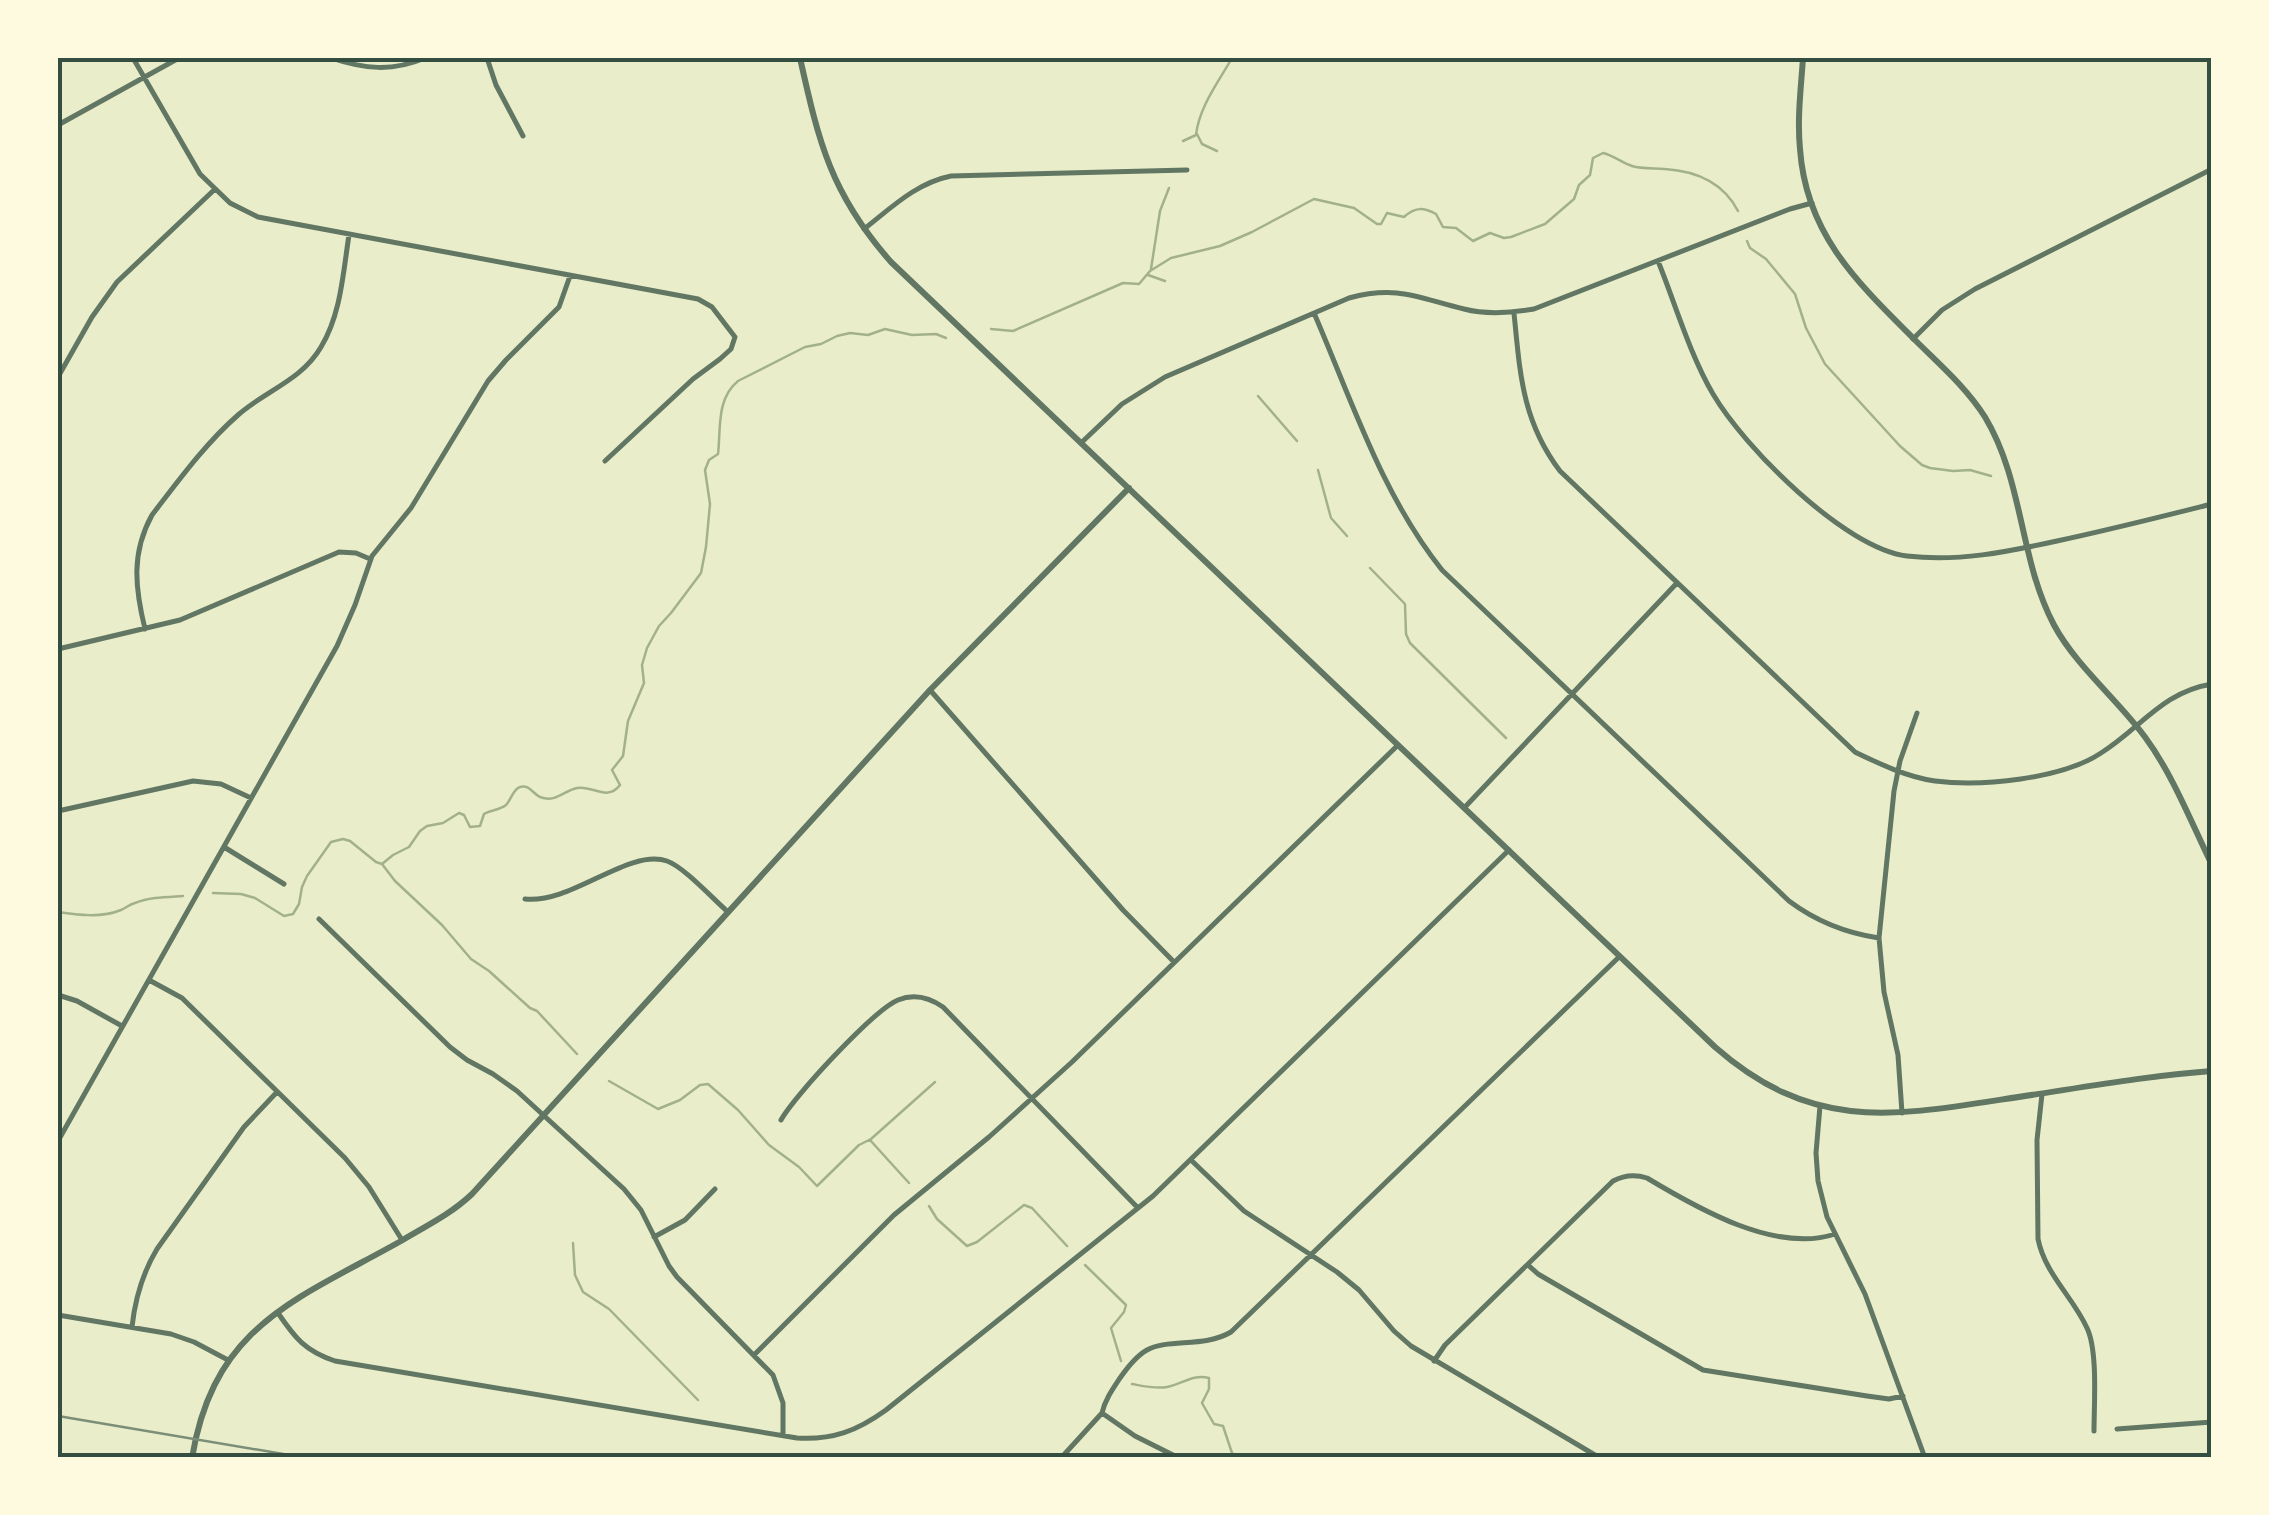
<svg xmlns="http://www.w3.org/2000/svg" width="2269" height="1515" font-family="Jost,sans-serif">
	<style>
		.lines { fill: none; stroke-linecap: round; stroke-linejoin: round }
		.stream { stroke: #a3b18a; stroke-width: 2.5 }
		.minor { stroke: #617663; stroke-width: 5 }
		.tertiary { stroke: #617663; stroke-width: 6 }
		.rail { stroke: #7c8e77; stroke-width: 2.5 }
		.neatline { fill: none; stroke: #344e41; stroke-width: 4 }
	</style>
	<rect width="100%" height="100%" fill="#e9edc9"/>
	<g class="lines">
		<path class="stream" d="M1197 134 1202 144 1217 151
			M1183 141 1196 135C1199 107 1219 81 1232 58
			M1747 241 1750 248 1766 259 1795 294 1806 328 1825 364 1900 446 1922 465 1930 468 1953 471 1970 470 1991 476
			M1151 269 1160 211 1169 188
			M1148 275 1165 281
			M991 329 1013 331 1123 283 1139 284 1150 271 1171 258 1220 246 1252 232 1314 199 1354 208 1377 224H1381L1387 213 1404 217C1415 207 1423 207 1436 214L1443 227 1456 228 1473 241 1490 233 1504 238 1511 237 1545 224 1574 199 1579 185 1590 175 1593 158 1603 153C1615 156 1622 163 1632 166 1642 169 1654 168 1665 169 1696 171 1723 182 1738 211
			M1258 396 1297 441
			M1318 470 1331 518 1347 536
			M1370 568 1405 604 1406 634 1410 643 1506 738
			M382 864 393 855 409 847 420 831 427 826 443 823 459 813 464 815 470 827 480 826 484 814C491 810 500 810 506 805 511 800 513 789 520 787 529 784 533 794 540 797 556 803 563 791 577 788 593 785 607 802 620 785L612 770 623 756 628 721 644 683 642 665 647 648 659 626 671 613 701 573 706 547 710 504 705 470 709 460 718 454C721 429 716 399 738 381L805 347 821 344 837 336 850 333 868 335 885 329 912 335 936 334 946 338
			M213 893 241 894 255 898 284 916 293 914 299 904 302 887 307 876 331 842 343 839 350 841 376 862 382 864 395 881 442 925 471 959 489 971 530 1008 537 1011 577 1054
			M58 912C77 915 102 918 121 910 126 908 130 904 135 903 150 897 167 897 183 896
			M609 1081 658 1109 680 1100 700 1085 708 1084 738 1110 769 1145 799 1167 817 1186 859 1145 871 1139 935 1082
			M870 1140 909 1183
			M929 1206 937 1219 967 1246 977 1242 1024 1205 1032 1208 1067 1246
			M573 1243 575 1275 583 1292 609 1309 698 1400
			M1085 1265 1126 1305 1124 1312 1111 1328 1121 1361
			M1132 1384C1143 1386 1155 1389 1167 1387 1183 1384 1192 1374 1209 1378V1389L1202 1403 1214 1424 1223 1426 1232 1453 1240 1458"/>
		<path class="minor" d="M133 58 200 174 230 203 258 217 698 299 712 307 735 337 731 349 720 359 693 379 605 461
			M331 58C364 69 392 72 425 58
			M487 58 496 85 523 136
			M58 125 179 58
			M864 229C891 208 916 183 951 176L1187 170
			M1658 261C1675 303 1690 355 1713 394 1744 447 1844 548 1907 556 1958 562 2007 552 2057 541 2109 530 2160 517 2212 504
			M1314 313C1352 401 1382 495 1442 570L1789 901C1817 922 1845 933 1879 938
			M1514 313C1520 373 1522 421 1560 471L1855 752C1880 764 1907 777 1935 781 1981 787 2062 779 2101 753 2141 728 2162 692 2212 684
			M1913 339 1942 310 1975 289 2212 169
			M58 377 92 317 117 282 214 190
			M1081 443 1122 404 1165 377 1349 298C1398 285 1418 298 1464 309 1487 315 1511 313 1534 309L1790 209 1812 203
			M145 629C135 588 131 553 152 515 179 480 205 444 238 415 265 391 302 380 321 347 341 314 343 273 349 235
			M58 649 180 620 339 552 356 553 370 559
			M930 690 1123 910 1174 962
			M1465 807 1676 584
			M58 811 193 781 221 784 251 798
			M224 847 284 884
			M525 899C572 904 628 848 667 861 684 867 713 899 728 912
			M319 919 450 1047 467 1060 493 1074 517 1091 624 1189 641 1210 669 1266 677 1277 773 1375 783 1403V1435
			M149 980 182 998 345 1158 369 1187 402 1240
			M58 995 77 1001 122 1026
			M2042 1094 2037 1140 2038 1239C2045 1274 2073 1297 2087 1328 2098 1351 2094 1404 2094 1431
			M1820 1106 1816 1153 1818 1181 1827 1217 1865 1294 1925 1458
			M1902 1113 1898 1055 1884 992 1879 938 1894 791 1900 761 1917 713
			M781 1120C794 1096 874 1010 898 1000 915 993 930 998 943 1007L1138 1208
			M58 1141 337 646 355 605 372 556 411 508 488 381 506 360 559 307 570 276
			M1191 1160 1244 1211 1337 1272 1359 1290 1394 1331 1411 1346 1600 1458
			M654 1237 685 1220 715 1189
			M1528 1265 1538 1274 1703 1370 1867 1396 1889 1399 1903 1396
			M278 1313C295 1338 305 1351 335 1361L797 1438C833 1440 857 1431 886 1410L1153 1196 1509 850
			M58 1315 171 1334 194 1342 228 1360
			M132 1327C135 1299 142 1274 157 1249L244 1127 277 1092
			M754 1355 894 1215 989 1137 1072 1062 1398 745
			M1434 1361 1445 1345 1613 1181C1624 1175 1635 1174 1647 1178 1697 1208 1776 1254 1835 1234
			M1102 1413 1135 1436 1179 1458
			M2117 1429 2212 1422
			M1061 1458 1102 1413C1105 1400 1112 1390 1120 1378 1127 1368 1136 1356 1147 1350 1169 1338 1204 1348 1231 1332L1619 957"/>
		<path class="tertiary" d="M800 58C819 143 831 194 891 262L1715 1047C1811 1131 1890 1117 2005 1099 2074 1089 2143 1076 2212 1071
			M1803 58C1801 88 1797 118 1800 149 1806 234 1857 282 1914 339 1939 364 1966 387 1985 417 2024 482 2019 559 2054 625 2076 666 2118 700 2145 737 2173 775 2191 822 2212 865
			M192 1458C214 1325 296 1300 401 1241 426 1226 451 1214 472 1194L930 690 1129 488"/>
		<path class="rail" d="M58 1416 307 1458"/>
	</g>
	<rect width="2269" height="1515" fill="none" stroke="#fefae0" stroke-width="120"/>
	<rect x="60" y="60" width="2149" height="1395" class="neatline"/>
</svg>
